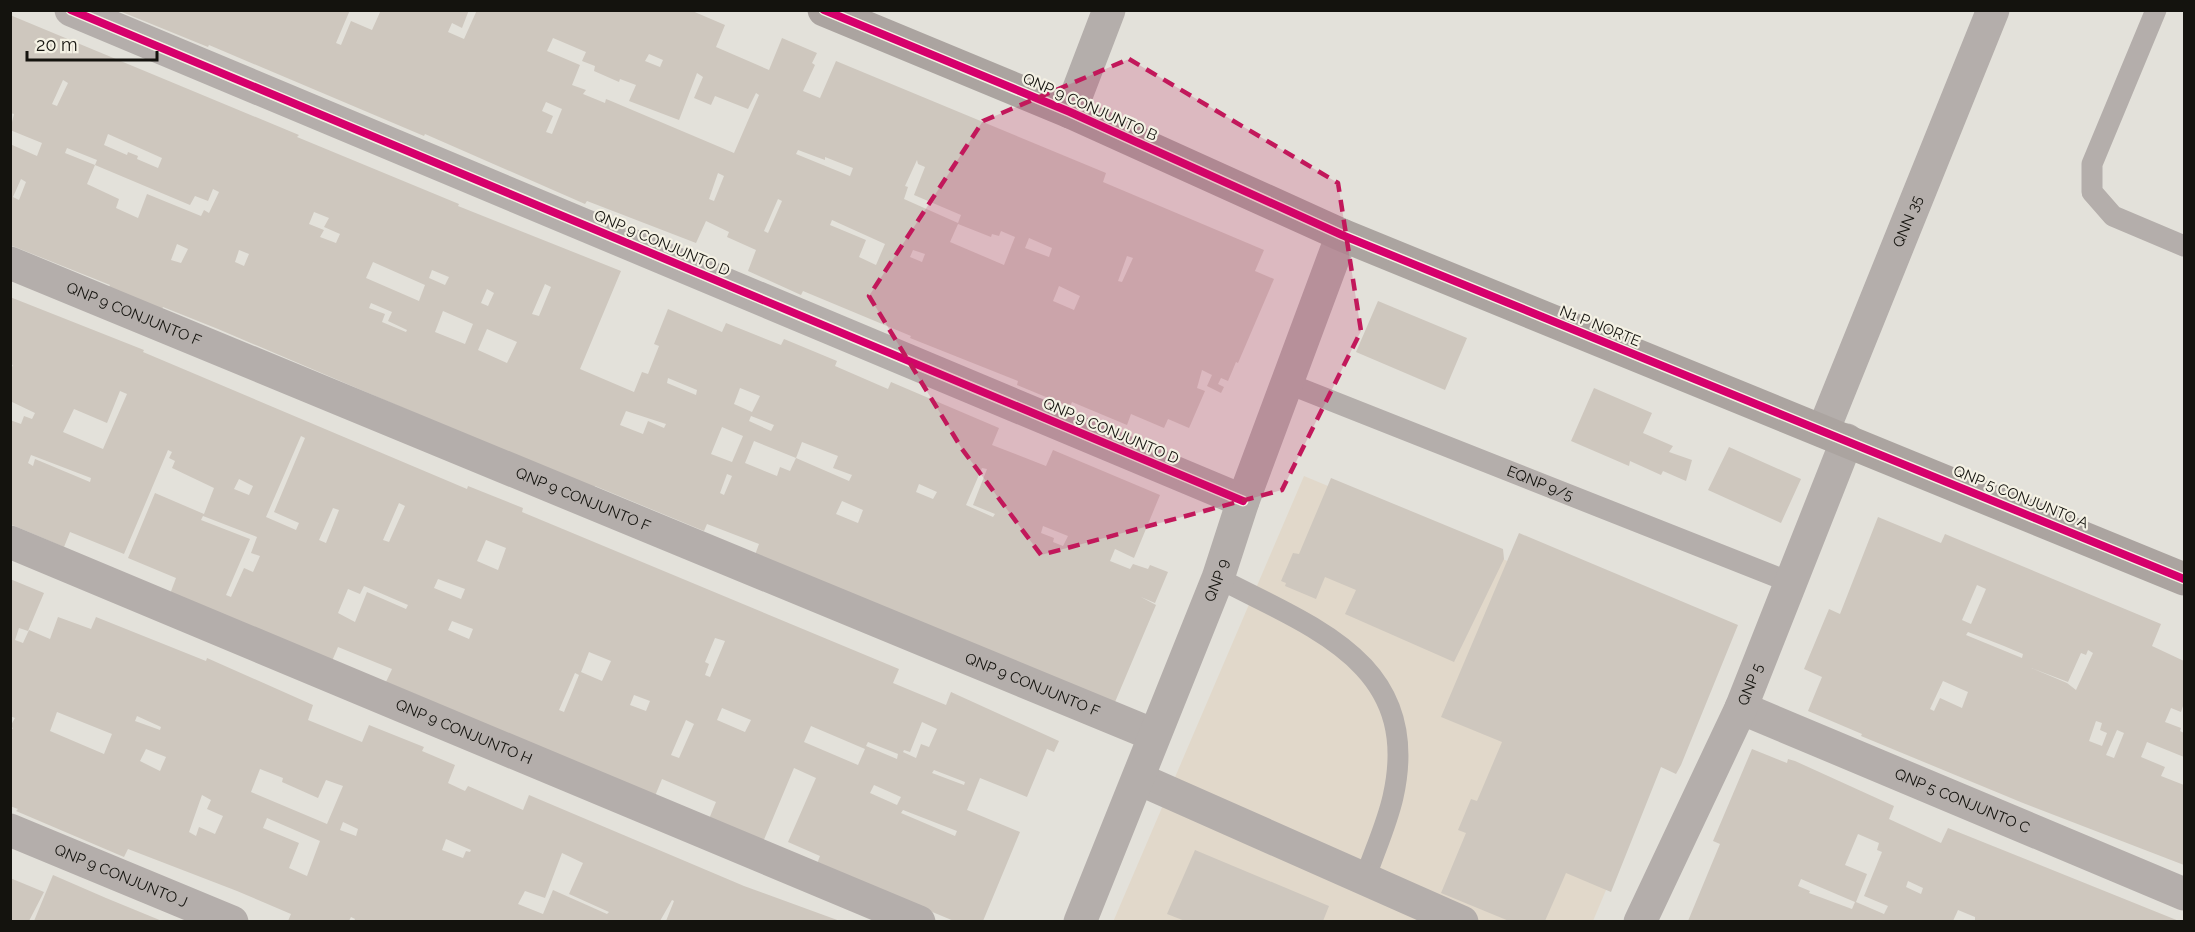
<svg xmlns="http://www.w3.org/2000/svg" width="2195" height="932" font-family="Raleway,sans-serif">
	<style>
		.commercial { fill: #e1d8ca }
		.building { fill: #cec7be; fill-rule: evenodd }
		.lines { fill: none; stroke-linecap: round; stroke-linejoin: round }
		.lane { stroke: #b4aeab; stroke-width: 21 }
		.street { stroke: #b4aeab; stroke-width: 33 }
		.secondary { stroke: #aba4a0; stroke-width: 33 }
		.cycleway-casing { stroke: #f4f1e4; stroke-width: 11 }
		.cycleway { stroke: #d6006c; stroke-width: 8 }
		.marked { fill: #c2185b; fill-opacity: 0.2; stroke: #c2185b; stroke-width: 4.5; stroke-dasharray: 12 8; stroke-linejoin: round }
		.labels { text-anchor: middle; stroke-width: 4.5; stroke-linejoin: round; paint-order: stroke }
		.street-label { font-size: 15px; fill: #14130e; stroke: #f4f1e4 }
	</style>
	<rect width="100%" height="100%" fill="#e3e1da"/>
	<path class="commercial" d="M1304 476 1709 645 1593 921 1113 922Z"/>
	<path class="building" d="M117 10H350L336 43 341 45 351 21 372 30 381 10H469L462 28 452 23 448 32 464 39 477 10H690L725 25 716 47 769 70 782 38 817 53 812 63 815 65 803 91 820 98 836 61 1106 173 1103 182 1264 250 1255 271 1274 279 1238 363 1236 362 1228 381 1221 378 1218 384 1224 387 1221 393 1207 386 1212 375 1202 370 1197 388 1205 391 1189 428 1168 419 1164 428 1131 414 1127 425 1072 402 1070 407 1017 385 1018 381 910 338 911 336 803 291 801 295 748 271 756 250 727 237 729 232 706 221 696 243 587 201 585 204 425 134 424 136 209 45 208 47ZM553 38 586 52 582 61 595 66 594 71 619 82 620 79 636 85 629 101 679 120 697 73 703 77 694 98 711 105 715 96 748 109 756 93 759 95 734 153 611 101 606 99 605 103 583 94 586 90 572 85 580 65 547 51ZM649 54 663 60 660 67 645 61ZM546 102 562 109 552 134 546 132 553 116 542 111ZM798 150 825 160V157L853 168 850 176 796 154ZM917 160 918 164 925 167 914 195 961 215 958 223 904 199 908 187 905 186ZM718 173 724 176 714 201 709 199ZM778 199 782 201 768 233 764 231ZM832 220 885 244 876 265 859 257 866 240 830 225ZM958 224 991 237 992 234 999 236 1001 231 1015 237 1004 265 950 242ZM1029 238 1052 248 1049 257 1025 248ZM913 250 925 254 922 262 910 257ZM1127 256 1133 258 1122 282 1118 281ZM1059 286 1080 296 1074 310 1053 301Z
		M10 15 299 135 297 137 459 204 458 206 621 271 580 369 634 392 642 372 648 374 659 346 654 344 668 309 722 332 726 323 781 345 784 339 837 361 835 366 888 389 891 382 999 428 992 445 1046 466 1053 450 1160 495 1134 558 1115 549 1110 561 1130 569 1133 564 1148 569 1150 565 1168 572 1155 603 1141 597 1156 605 1115 702 755 555 759 544 707 524 704 531 595 486 593 489 218 329 163 307 161 311 108 289 110 285 10 245V144L37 156 42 143 10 130 14 114 10 113ZM63 80 68 83 57 106 52 104ZM108 134 162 158 158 168 137 159 138 156 128 152 127 155 104 145ZM67 148 97 160 95 165 190 205 195 196 208 201 213 189 219 192 209 213 204 210 201 216 147 194 138 218 116 208 119 199 87 184 95 165 65 153ZM21 179 26 182 19 200 13 197ZM314 212 329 218 324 227 340 234 336 243 320 237 324 230 309 224ZM177 244 188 249 181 263 171 260ZM239 250 249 254 244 266 235 262ZM373 262 425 285 419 301 366 278ZM432 270 449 277 445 285 429 278ZM545 284 551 287 539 316 532 314ZM487 289 494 293 488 306 481 303ZM371 303 392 312 388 321 407 330 406 332 382 322 385 314 369 308ZM443 311 473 324 465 344 435 332ZM487 329 517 342 507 363 478 350ZM668 378 697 390 696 395 667 383ZM740 388 760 396 752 412 734 404ZM626 411 666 424 664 428 648 421 643 434 620 425ZM751 416 774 425 771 431 749 421ZM722 427 743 436 732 462 711 454ZM754 441 796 458 802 442 838 456 833 468 852 475 849 481 796 458 790 471 780 467 777 476 745 463ZM982 468 987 469 973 505 995 514 993 517 966 505ZM727 474 732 476 724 495 720 493ZM919 484 937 492 933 499 916 492ZM842 501 863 510 858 523 836 514ZM1043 526 1068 536 1063 546 1053 542 1054 538 1041 533Z
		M10 297 144 350 143 352 467 489 468 486 523 508 522 512 899 669 893 683 946 705 951 692 1059 741 1054 752 1047 749 1027 797 980 778 967 810 1020 832 983 921H954L817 864 820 856 788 842 816 778 794 768 763 842 709 819 716 802 662 779 655 796 386 682 392 669 338 647 332 661 170 594 176 578 128 558 155 493 204 514 214 488 172 468 175 461 169 458 172 452 168 450 124 554 70 532 64 547 10 524V420L21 424 24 416 32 419 35 413 10 401V371L13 365 10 364ZM120 391 127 394 103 449 63 432 74 409 107 423ZM301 436 305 438 274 512 299 523 296 530 266 517ZM31 455 91 478 90 482 35 459 33 466 28 463ZM239 479 253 486 249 495 234 489ZM399 503 405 506 389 542 383 540ZM333 508 339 510 326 543 319 540ZM203 516 257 537 251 553 260 556 253 572 244 568 231 597 226 595 250 539 201 520ZM486 540 506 548 498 570 477 561ZM438 579 465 589 461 599 434 588ZM364 586 408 605 406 609 367 592 355 622 338 613 348 589 360 594ZM452 621 473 629 469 639 448 630ZM715 638 725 641 710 677 705 675 709 664 705 662ZM589 652 611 661 602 681 581 672ZM575 673 579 675 564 712 559 710ZM634 695 650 701 646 711 630 705ZM722 708 751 720 745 732 717 720ZM686 720 694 724 679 758 671 755ZM922 722 937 729 929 747 921 744 916 758 903 752 904 750 910 752ZM811 726 865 749 858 765 804 742ZM868 742 898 754 897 759 866 746ZM934 770 965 782 964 785 932 773ZM874 785 901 797 897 805 870 793ZM903 810 957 831 955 836 901 813Z
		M1378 301 1467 338 1445 390 1356 352Z
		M1594 388 1652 413 1643 433 1673 446 1669 452 1692 460 1686 481 1663 471 1661 475 1630 461 1629 466 1571 441Z
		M1729 447 1801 479 1781 523 1708 490Z
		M1331 478 1503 549 1504 559 1454 662 1345 614 1356 590 1325 577 1316 599 1285 586 1286 583 1281 581 1293 553 1299 554Z
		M1878 517 1941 543 1945 534 2161 624 2152 646 2184 661V703L2181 712 2171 708 2165 722 2181 728 2180 731 2184 733V757L2147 742 2141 757 2165 767 2161 776 2184 785V865L2023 803 1861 736 1862 734 1808 711 1822 677 1804 669 1829 609 1840 614ZM1977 585 1986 589 1971 624 1962 620ZM1968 632 2004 646 2023 654 2022 658 1966 635ZM2088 650 2093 653 2076 690 2067 683 2029 667 2068 682 2081 653 2086 655ZM1943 681 1968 692 1962 708 1940 698 1934 711 1930 709ZM2096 721 2102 723 2100 730 2107 733 2102 746 2089 741ZM2117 730 2124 733 2114 758 2106 755Z
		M1519 533 1738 625 1681 765 1676 774 1661 767 1611 892 1566 873 1545 921H1509L1441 893 1466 833 1458 830 1471 799 1477 801 1502 742 1441 717Z
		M10 579 44 593 28 631 19 628 15 640 23 643 29 630 50 639 58 617 91 629 96 617 206 661 207 658 313 705 308 720 362 742 369 725 424 747 422 751 455 765 448 783 465 791 468 786 523 810 529 795 744 886 840 921H666L674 901 672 900 660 921H354L355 919 351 917 349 921H288L291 914 237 891 128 849 124 857 16 811 18 809 10 806V728L13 729 11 725 15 718 10 716ZM57 712 112 734 104 754 50 731ZM137 716 161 727 160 730 135 721ZM146 749 166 757 160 771 140 761ZM260 769 283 778 282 782 318 798 326 780 343 786 327 824 251 792ZM202 795 211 800 207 809 223 816 215 834 199 827 196 836 189 832ZM267 818 320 841 307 876 289 868 299 843 263 828ZM343 822 358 829 356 836 340 830ZM446 839 471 850 470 852 466 851 463 858 442 850ZM562 853 583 863 569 894 609 912 607 914 553 890 543 914 518 904 525 891 545 898Z
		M1752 749 1787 763 1788 759 1795 761 1894 806 1889 819 1941 843 1948 828 2179 921H1975V917L1958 910 1953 921H1688L1720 844 1713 841ZM1858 834 1879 843 1877 850 1882 852 1864 896 1888 906 1884 914 1856 902 1867 874 1845 865ZM1801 879 1855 902 1852 909 1809 893 1810 891 1798 886ZM1908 881 1923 888 1921 894 1906 887Z
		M1195 850 1329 906 1323 921H1185L1167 914Z
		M53 875 106 898 162 921H34Z
		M10 878 44 892 29 921H10Z"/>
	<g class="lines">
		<g class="lane">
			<path d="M2156 10 2092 164V192L2113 216 2184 246"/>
			<path id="s1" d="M1289 384 1792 583"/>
			<path d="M1218 578C1314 628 1423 664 1393 797 1387 824 1374 852 1365 879"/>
		</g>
		<g class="street">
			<path d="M71 10 1243 501"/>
			<path d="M1070 112 1109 10"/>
			<path id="s2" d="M10 263 1154 735"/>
			<path id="s3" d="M1823 431 1993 10"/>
			<path id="s4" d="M10 542 919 922"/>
			<path id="s5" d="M1741 708 2184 894"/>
			<path d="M1139 779 1462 922"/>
			<path id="s6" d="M10 830 232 922"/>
			<path id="s7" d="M1080 922 1218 578 1243 501 1342 235"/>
			<path id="s8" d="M1640 922 1741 708 1847 440"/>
		</g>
		<path class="secondary" d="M824 10 1070 112 1342 235 2184 579"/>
		<defs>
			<path id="cycleway" d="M71 10 1243 501
				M824 10 1070 112 1342 235 2184 579"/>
		</defs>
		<use href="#cycleway" class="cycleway-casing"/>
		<use href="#cycleway" class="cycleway"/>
	</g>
	<path class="marked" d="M1129 59 1338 183 1361 331 1282 490 1041 555 962 449 869 296 983 121Z"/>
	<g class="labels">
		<g class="street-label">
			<text transform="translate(1090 107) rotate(24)" y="5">QNP 9 CONJUNTO B</text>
			<text dy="5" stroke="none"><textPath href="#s3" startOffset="226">QNN 35</textPath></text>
			<text transform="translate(662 243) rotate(23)" y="5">QNP 9 CONJUNTO D</text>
			<text dy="5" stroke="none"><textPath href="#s2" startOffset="134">QNP 9 CONJUNTO F</textPath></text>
			<text transform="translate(1600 326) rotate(22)" y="5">N1 P NORTE</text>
			<text transform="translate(1111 431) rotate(23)" y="5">QNP 9 CONJUNTO D</text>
			<text dy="5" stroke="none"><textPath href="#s1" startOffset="270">EQNP 9/5</textPath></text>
			<text transform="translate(2021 497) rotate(22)" y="5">QNP 5 CONJUNTO A</text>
			<text dy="5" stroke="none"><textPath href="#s2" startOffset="620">QNP 9 CONJUNTO F</textPath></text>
			<text dy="5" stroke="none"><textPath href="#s7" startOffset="368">QNP 9</textPath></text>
			<text dy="5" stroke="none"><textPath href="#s8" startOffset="262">QNP 5</textPath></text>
			<text dy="5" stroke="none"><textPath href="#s2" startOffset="1106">QNP 9 CONJUNTO F</textPath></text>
			<text dy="5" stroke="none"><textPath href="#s4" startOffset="492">QNP 9 CONJUNTO H</textPath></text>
			<text dy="5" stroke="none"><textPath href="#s5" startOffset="240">QNP 5 CONJUNTO C</textPath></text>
			<text dy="5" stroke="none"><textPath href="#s6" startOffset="120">QNP 9 CONJUNTO J</textPath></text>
		</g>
	</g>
	<rect width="2195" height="932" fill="none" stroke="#14130e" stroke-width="24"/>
	<path d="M27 51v9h130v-9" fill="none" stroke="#14130e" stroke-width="3"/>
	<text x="36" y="51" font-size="18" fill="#14130e" stroke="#f4f1e4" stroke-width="4.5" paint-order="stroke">20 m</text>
</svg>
